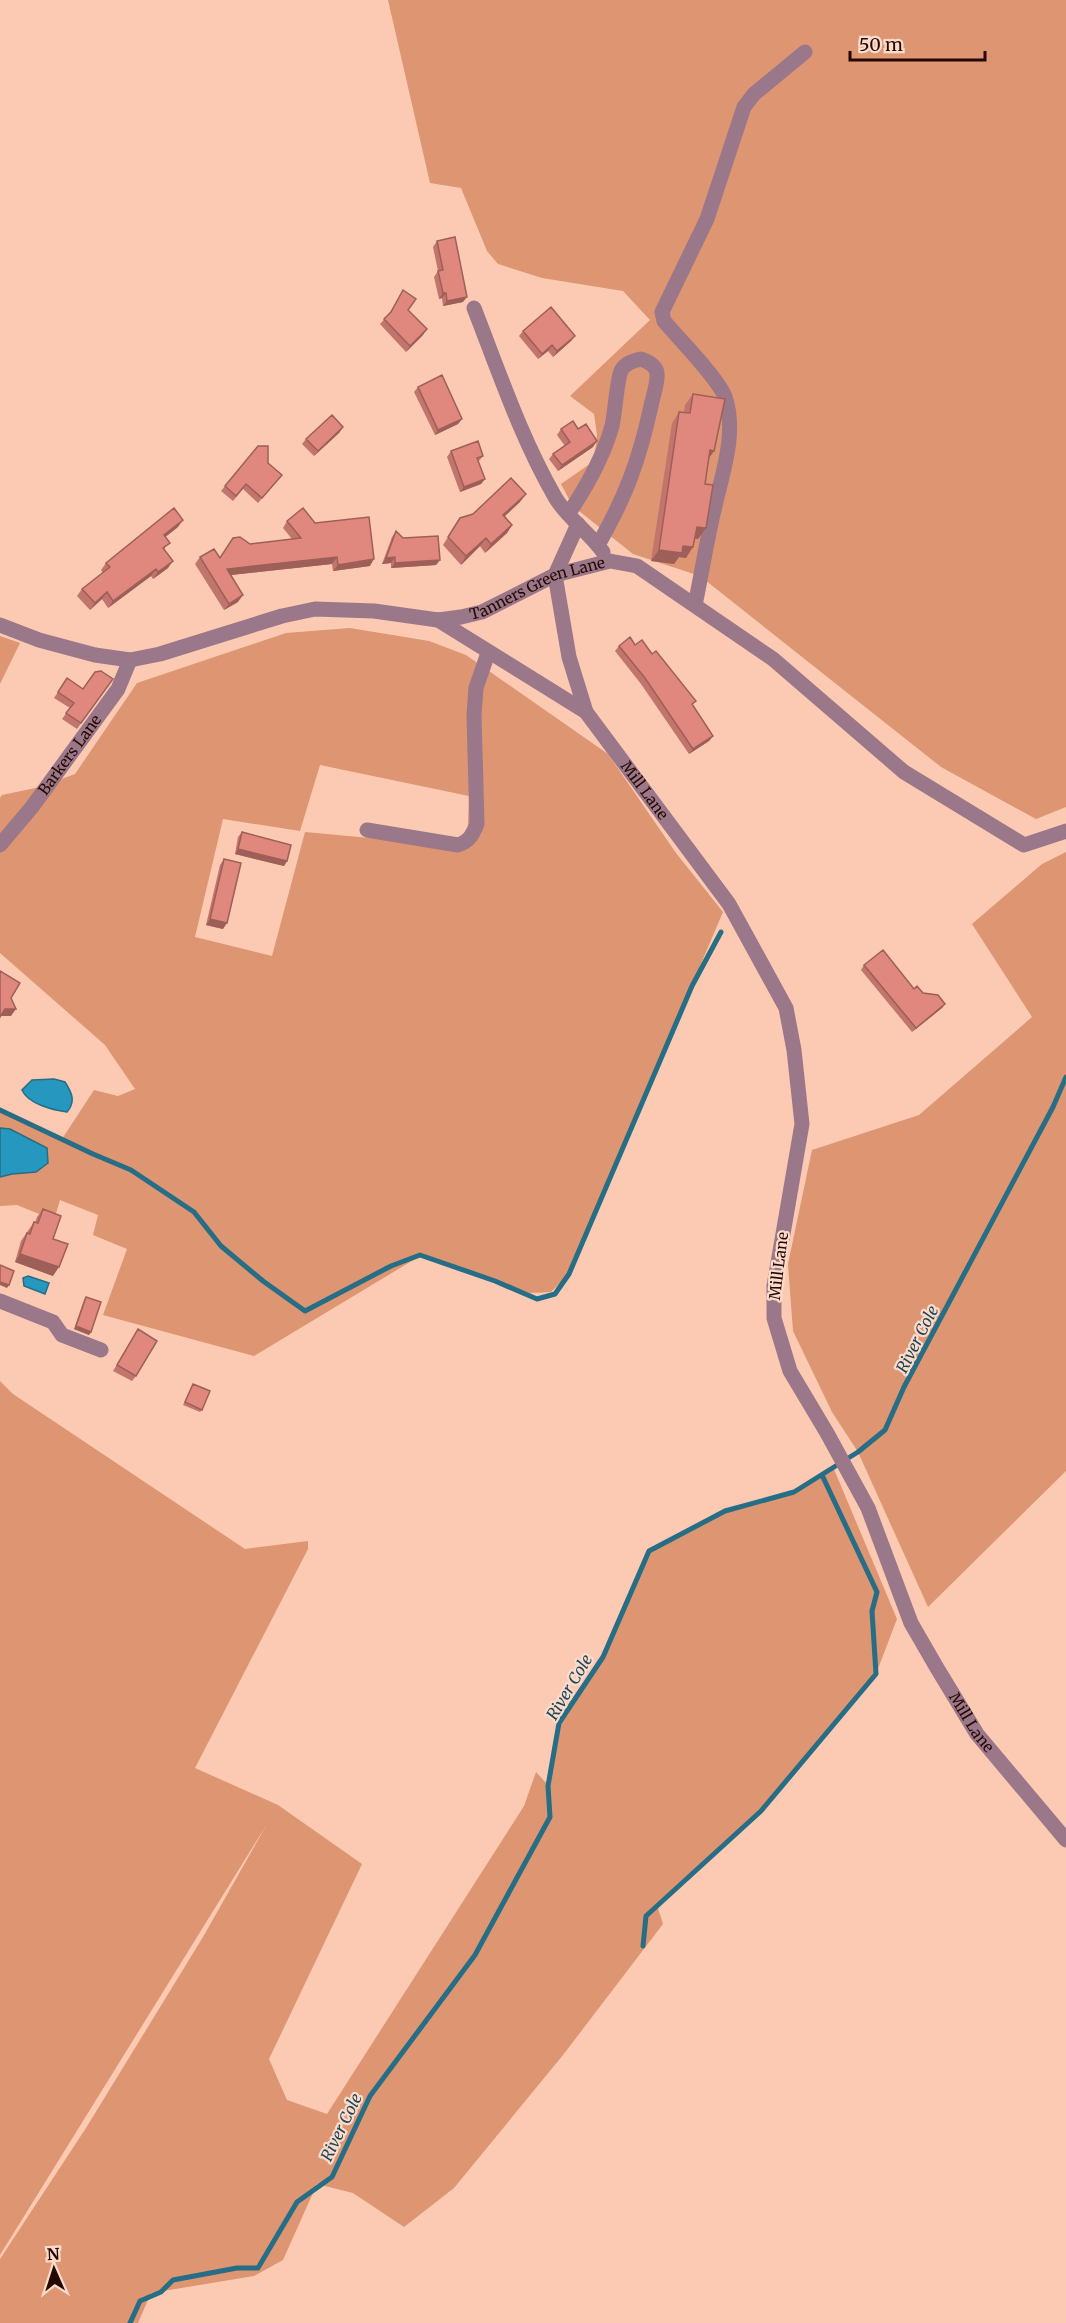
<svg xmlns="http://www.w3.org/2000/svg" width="1066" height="2323" font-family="Merriweather,serif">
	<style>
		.green { fill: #dd9572; fill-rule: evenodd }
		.water { fill: #2698bf; stroke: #266d86; stroke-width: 1.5 }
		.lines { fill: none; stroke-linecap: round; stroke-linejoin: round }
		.stream { stroke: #266d86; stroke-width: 5 }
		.minor { stroke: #9a7789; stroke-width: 15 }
		.wall { fill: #c1756c }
		.shaded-wall { fill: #9d5f58 }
		.building { fill: #e0887e; stroke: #9d5f58; stroke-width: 1.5 }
		.labels { text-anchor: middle; stroke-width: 4.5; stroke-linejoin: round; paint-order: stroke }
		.street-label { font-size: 15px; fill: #250800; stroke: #fddbcb }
		.water-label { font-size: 16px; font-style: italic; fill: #194657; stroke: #fddbcb }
	</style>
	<rect width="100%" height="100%" fill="#fccab2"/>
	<path class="green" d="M388 0H1066V807L1036 819 941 767 700 576 633 554 569 503V499L561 484 594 461 597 435 594 414 570 396 650 320 623 291 542 278 498 264 487 251 461 188 430 183Z
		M350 628 429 641 466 655 608 754 676 853 723 912 569 1274 551 1292 530 1293 420 1256 254 1356 103 1315 127 1249 93 1235 98 1215 60 1200 54 1220 17 1205 0 1206V1112L62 1139 94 1090 118 1096 135 1089 105 1045 0 953V798L2 795 40 787 75 774 137 683 286 633ZM320 765 469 796 467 847 305 832 272 956 195 937 223 819 300 831Z
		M0 636 20 643 0 684Z
		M1066 852V1471L928 1607 858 1452 832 1412 793 1331 788 1264 812 1150 919 1115 1032 1017 972 924 1042 864Z
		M0 1381 13 1394 245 1549 308 1541V1549L195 1768 278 1805 362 1864 269 2059 287 2100 327 2114 524 1806 536 1772 548 1785 559 1723 603 1657 649 1551 725 1511 794 1492 833 1467 897 1619 876 1674 761 1811 657 1905 663 1924 563 2055 454 2188 404 2227 353 2193 317 2184 283 2260 254 2276 151 2293 138 2323H0V2259L86 2128 203 1937 267 1824 0 2255Z"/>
	<path class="water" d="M54 1079 65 1082C72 1093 76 1101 67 1112 53 1110 28 1104 22 1090L32 1080Z
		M0 1128 10 1129 47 1148 48 1163 36 1172 12 1174 0 1177Z
		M28 1276 49 1283 45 1294 24 1286 23 1278Z"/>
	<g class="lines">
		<path class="stream" d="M0 1110 93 1154 131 1170 194 1212 221 1246 263 1281 305 1311 391 1266 420 1255 495 1281 537 1299 555 1294 569 1274 692 986 721 932
			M643 1946 646 1916 761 1811 876 1674 872 1611 877 1592 822 1475
			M130 2323 140 2301 161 2292 173 2280 237 2268H258L297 2202 332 2177 370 2096 475 1955 550 1817 548 1786 559 1723 603 1657 649 1551 725 1511 794 1492 858 1452 885 1430 904 1387 1053 1107 1066 1077"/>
		<g class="minor">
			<path d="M474 308C499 372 521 438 555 497 567 518 589 532 603 552"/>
			<path d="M569 513C587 486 603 458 612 426 615 413 617 380 621 371 625 363 633 361 641 359 648 362 656 365 657 373 658 383 653 396 651 406 639 461 626 496 598 545"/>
			<path d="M578 524 555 575 569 657 586 712"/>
			<path d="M695 605C702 572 707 538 715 506 723 471 737 432 725 397 719 379 678 338 664 321L662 312 707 219 744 107 754 94 805 52"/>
			<path id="s1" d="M438 620 586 712 729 904 786 1008 794 1050 802 1124 774 1286V1318L790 1371 827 1433 868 1508 911 1623 937 1668 977 1734 1066 1840"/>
			<path id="s2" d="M0 625 39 640 95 655 130 660 160 654 282 616 315 609 374 611 438 620 461 617 482 612 555 575 610 561 637 566 773 659 904 772 1024 845 1066 831"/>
			<path d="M367 830 458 845C470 841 472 835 477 824L474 715 476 688 488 653"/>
			<path id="s3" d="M0 845 32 807 118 689 130 660"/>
			<path d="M0 1301 53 1322 62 1335 101 1350"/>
		</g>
	</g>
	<path class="wall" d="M437 241 463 302 443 306 442 298 439 299 434 277 438 271 433 247Z
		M403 290 408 310 423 335 406 352 380 324 389 314Z
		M523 331 575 336 571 341 553 357 548 351 538 359 519 336Z
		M418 387 462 419 458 424 435 435 414 392Z
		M693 394 714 451 708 459 705 484 706 528 698 539 695 538 686 558 679 557 674 564 651 561 672 423 679 412H684L685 405Z
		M343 427 339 433 314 456 302 444 306 439Z
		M561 429H578L593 447 558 471 549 459 553 454 565 446 557 435Z
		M451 451 483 456 478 462 485 479 481 484 460 492 447 457Z
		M268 463 282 475 258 503 243 489 233 501 221 491 225 486Z
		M520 502 505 516 512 525 507 533 485 553 480 546 461 565 443 545 460 518Z
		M287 521 315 523 370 566 333 571 332 564 231 575 238 602 224 610 195 564 200 557 220 558 250 544 292 539 283 528Z
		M178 527 165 537V550L168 568 153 579 151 576 108 608 102 599 90 610 77 596 82 589 103 573 101 570 106 563Z
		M396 531 403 538 440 560 436 565 391 568V563L382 564 392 537Z
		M635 645 713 736 709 741 689 754 641 684 615 651 619 646Z
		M67 678 83 689 113 679 77 729 62 719 70 708 54 698Z
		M242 832 287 861 284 866 235 854 238 837Z
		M224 859 223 929 206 925 220 865Z
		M864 965 923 993 945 1004 942 1008 912 1032 861 970Z
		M43 1209 53 1239V1276L15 1262 21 1241 34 1222 35 1223 37 1217Z
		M86 1297 91 1332 89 1335 74 1329 84 1300Z
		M138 1329 136 1376 132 1381 113 1371Z
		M193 1384 202 1410 200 1412 183 1405Z"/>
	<path class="shaded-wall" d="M443 293H446L442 298 439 299Z
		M467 297 463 302 443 306 447 301Z
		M427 329 423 335 406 352 410 346Z
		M575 336 571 341 553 357 557 351Z
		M552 345 548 351 538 359 542 354Z
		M462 419 458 424 435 435 438 430Z
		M343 427 339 433 314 456 318 451Z
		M597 441 593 447 558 471 562 465Z
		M710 450 714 451 706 462Z
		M485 479 481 484 460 492 464 487Z
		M526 494 520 502 497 523 503 515Z
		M183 520 178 527 159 542 164 535Z
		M512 525 507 533 485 553 491 544Z
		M697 527 706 528 698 539 689 538Z
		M486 538 480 546 461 565 466 556Z
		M683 546 693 547 686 558 679 557 674 564 651 561 659 550Z
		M337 557 332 564 222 576 227 569Z
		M395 557 391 563 382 564 386 558Z
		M374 559 370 566 333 571 338 565Z
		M440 560 436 565 391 568 395 563Z
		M173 561 168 568 153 579 158 572Z
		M156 569 151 576 108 608 113 601Z
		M107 592 102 599 90 610 95 603Z
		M243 595 238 602 224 610 229 604Z
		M713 736 709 741 689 754 693 749Z
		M238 849 287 861 284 866 235 854Z
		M210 919 227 923 223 929 206 925Z
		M945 1004 942 1008 912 1032 916 1028Z
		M5 1009H16L11 1016H0Z
		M20 1254 59 1267 53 1276 15 1262Z
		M0 1282 9 1285 7 1288 0 1285Z
		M76 1326 91 1332 89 1335 74 1329Z"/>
	<path class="building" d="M455 237 467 297 447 301 446 293H443L438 271 443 270 437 241Z
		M403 290 416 299 408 310 427 329 410 346 384 319 391 312Z
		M551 307 575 336 557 351 552 345 542 354 523 331Z
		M442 375 462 419 438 430 418 387Z
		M693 394 725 399 714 451 710 450 705 484 713 485 706 528 697 527 693 547 683 546 682 553 659 550 679 412 690 413Z
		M332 415 343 427 318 451 306 439Z
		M573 421 578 429 586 424 597 441 562 465 553 454 570 442 561 429Z
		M478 441 483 456 477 458 485 479 464 487 451 451Z
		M258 446H268V463L282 475 262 498 246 484 236 496 225 486Z
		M511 478 526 494 503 515 512 525 491 544 486 538 466 556 448 537 460 518 473 514Z
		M174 508 183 520 164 535 170 543 163 548 173 561 158 572 156 569 113 601 107 592 95 603 82 589 110 567 106 563Z
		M303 508 315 523 369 517 374 559 338 565 337 557 227 569 243 595 229 604 200 557 214 549 220 558 233 538 240 537 250 544 301 538 287 521Z
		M396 531 403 538 438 536 440 560 395 563V557L386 558Z
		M630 637 635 645 642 640 652 654 656 651 696 701 692 704 713 736 693 749 645 678 619 646Z
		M101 671 113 679 81 723 66 713 74 703 58 692 67 678 83 689 95 672Z
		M242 832 291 845 287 861 238 849Z
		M224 859 241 863 227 923 210 919Z
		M883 950 914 989 917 986 923 993 938 995 945 1004 916 1028 864 965Z
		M0 971 20 983 11 998 16 1009H5L0 1017Z
		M43 1209 61 1216 53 1239 68 1244 59 1267 20 1254 27 1233 30 1234 34 1222 38 1223Z
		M0 1265 14 1271 9 1285 0 1282Z
		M86 1297 101 1302 91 1332 76 1326Z
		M138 1329 157 1341 136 1376 117 1365Z
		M193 1384 210 1391 202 1410 185 1402Z"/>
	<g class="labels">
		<g class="street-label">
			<text dy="5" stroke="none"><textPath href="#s2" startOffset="556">Tanners Green Lane</textPath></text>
			<text dy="5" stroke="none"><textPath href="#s3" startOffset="114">Barkers Lane</textPath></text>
			<text dy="5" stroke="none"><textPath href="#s1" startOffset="272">Mill Lane</textPath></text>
			<text transform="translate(779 1266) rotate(-83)" y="5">Mill Lane</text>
			<text dy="5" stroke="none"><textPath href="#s1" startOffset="1298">Mill Lane</textPath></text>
		</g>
		<g class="water-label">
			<text transform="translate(917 1339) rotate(-63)" y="6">River Cole</text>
			<text transform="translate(569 1687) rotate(-59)" y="6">River Cole</text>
			<text transform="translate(341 2127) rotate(-64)" y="6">River Cole</text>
		</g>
	</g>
	<g transform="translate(54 2269) rotate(357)" stroke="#fddbcb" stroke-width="4.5" paint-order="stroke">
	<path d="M0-4.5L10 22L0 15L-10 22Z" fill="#250800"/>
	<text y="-9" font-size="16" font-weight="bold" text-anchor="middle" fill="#250800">N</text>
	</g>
	<path d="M850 51v9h135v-9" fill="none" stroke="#250800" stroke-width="3"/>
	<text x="859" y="51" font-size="18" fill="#250800" stroke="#fddbcb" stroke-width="4.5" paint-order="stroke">50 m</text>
</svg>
